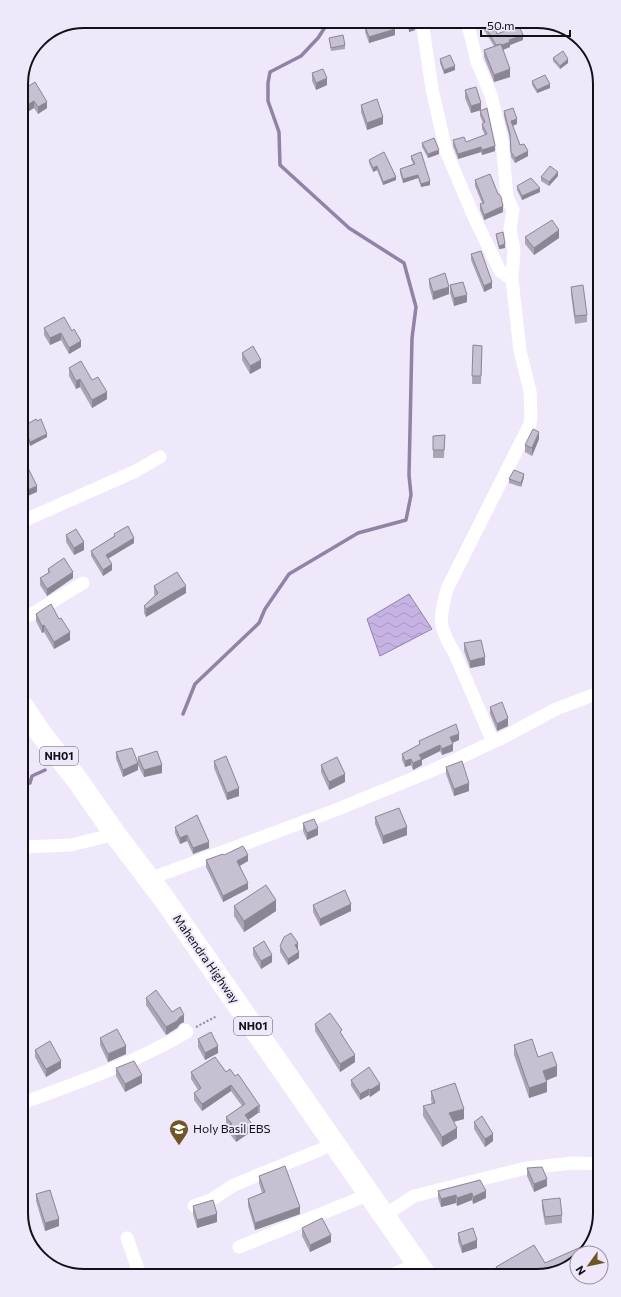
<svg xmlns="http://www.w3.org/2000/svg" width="621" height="1297" font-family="Commissioner,sans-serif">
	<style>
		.water { fill: url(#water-waves); stroke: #9182a6 }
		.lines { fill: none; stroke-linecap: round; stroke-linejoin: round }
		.stream { stroke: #9182a6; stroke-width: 3.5 }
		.path { stroke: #8e8996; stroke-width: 2; stroke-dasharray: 2 2; stroke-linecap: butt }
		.street { stroke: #fff; stroke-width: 13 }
		.highway { stroke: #fff; stroke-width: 22 }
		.wall { fill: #aba4b5 }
		.shaded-wall { fill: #8b8693 }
		.building { fill: #c7bfd2; stroke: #8b8693 }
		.labels { text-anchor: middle; stroke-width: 4; stroke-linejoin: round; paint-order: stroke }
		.shield { fill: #efe7fa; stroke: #55515b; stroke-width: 1 }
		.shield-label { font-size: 11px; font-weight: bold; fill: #131117 }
		.street-label { font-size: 12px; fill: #131117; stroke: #efe7fa }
		.poi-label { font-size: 12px; fill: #131117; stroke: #efe7fa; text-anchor: start }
		.rim { fill: none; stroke: #131117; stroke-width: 2 }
	</style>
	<defs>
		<pattern id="water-waves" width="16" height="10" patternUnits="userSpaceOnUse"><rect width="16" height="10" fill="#c7b2e4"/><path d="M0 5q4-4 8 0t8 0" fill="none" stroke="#aa98c3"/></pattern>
	</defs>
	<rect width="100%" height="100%" fill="#efe7fa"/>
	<path class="water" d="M409 594 432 629 380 656 367 619Z"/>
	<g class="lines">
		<path class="stream" d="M183 714 195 684 259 623 265 609 289 574 358 533 406 520 411 495 409 475 412 338 416 307 404 263 349 228 280 165 279 132 268 101V83L270 72 301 56 318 38 329 21
			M24 784 30 783 32 776 45 770"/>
		<path class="path" d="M196 1027 217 1016"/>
		<path class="street" d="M422 21 432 89 446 151 474 217 500 271 512 279
			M466 21 469 29 477 62 491 95 502 141 507 197 513 210 510 229 514 250 512 279 520 351 530 391 531 415 530 424 447 589C439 620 438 626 455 654L493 742
			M23 521 136 471 160 457
			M23 614 25 613 30 615 83 583
			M24 847 71 845 115 834
			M149 879 333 811 431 771 506 736 556 709 598 693
			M25 1102C80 1082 136 1062 187 1032L185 1030
			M194 1206 211 1200 234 1185 322 1149 334 1142
			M385 1215 414 1196 526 1168 573 1163 600 1164
			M127 1238 140 1275
			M239 1247 370 1194
			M396 1273 418 1264"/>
		<path class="highway" d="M24 708 39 731 78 781 115 834 165 900 424 1273"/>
	</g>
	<path class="wall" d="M407 21H415V30L409 32Z
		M475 21H492L497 34 523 40 510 45V47L503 50 510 77 494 82 484 57V50L494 46 479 22 476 24Z
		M524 21H536L528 26Z
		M365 26 395 35 369 43 365 32Z
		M329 38 345 45V49L331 51Z
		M553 58 568 63 560 69 553 61Z
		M440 59 455 70 444 74 440 63Z
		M312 73 327 85 316 90 312 81Z
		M532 81 550 88 537 93 532 85Z
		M465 90 481 110 495 151 482 155 481 152 458 159 453 146V140L466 142 485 135 482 129V124L483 123 480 116V111L481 110 471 113 465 98Z
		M21 91 47 108 38 114 34 108 29 111 21 99Z
		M361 105 383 124 367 130 361 112Z
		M504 111 517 124 513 126 520 145 528 156 515 163 511 157 510 139 504 116Z
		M422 143 439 154 428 158 422 147Z
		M411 156 430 185 421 187 418 178 403 183 400 173V169L413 164 411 159Z
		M369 160 396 180 383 185 377 170 373 172 369 163Z
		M558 176 549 186 541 181V177Z
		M475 180 503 212 484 220 480 210V204L482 203 475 186Z
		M517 186 540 192 522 200 517 190Z
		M496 234 505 248 499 249 496 237Z
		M525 237 559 238 534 255 525 244Z
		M471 254 492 288 484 292 471 260Z
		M429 279 449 294 433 300 429 286Z
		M450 285 467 302 454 306 450 293Z
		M571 287 587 315V322L575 324 571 294Z
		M44 328 72 331 81 347 69 354 61 340 50 345 44 335Z
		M473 345 482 346 481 384H472Z
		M242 353 261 368 250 374 242 360Z
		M69 368 92 380 107 399 92 408 80 387 76 389 69 376Z
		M37 421 47 437 30 446 24 430V426Z
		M445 435 444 458H433V436Z
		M539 439 532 456 525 452V445Z
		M524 477 521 487 509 483V479Z
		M114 534 134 543 108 558 112 570 103 576 91 556V551L114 536Z
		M66 535 84 550 74 555 66 542Z
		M48 569 73 578 47 596 40 585V578L48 573Z
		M154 586 186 593 146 617 144 613V606L155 596 154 593Z
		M36 614 70 640 54 649 44 632 42 633 36 621Z
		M464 643 485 665 470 668 464 651Z
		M490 707 508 726 497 731 490 714Z
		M459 740 452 743 453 751 442 755 440 751 422 760V765L413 770 411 765 405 767 402 760V754L419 745V741Z
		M116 752 138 770 123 777 116 759Z
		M138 757 162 773 144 777 138 765Z
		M214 761 239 796 227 800 214 768Z
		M321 765 345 782 329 790 321 772Z
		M446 767 469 791 454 796 446 774Z
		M375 817 407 835 383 844 375 824Z
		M303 823 318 835 307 840 303 831Z
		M175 827 209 848 193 854 187 841 180 844 175 833Z
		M224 855 248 861 240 866 248 889 223 902 206 867V860Z
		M313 905 351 911 320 926 313 912Z
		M234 906 276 911 244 932 234 916Z
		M280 946 298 949 299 958 288 965 280 952Z
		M253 948 272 962 261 969 253 955Z
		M146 998 172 1012 184 1022 180 1024 177 1028 166 1035 146 1005Z
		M315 1024 342 1034 355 1062 340 1072 315 1031Z
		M100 1038 126 1054 108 1062 100 1045Z
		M198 1039 218 1053 205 1060 198 1047Z
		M514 1045 538 1057 557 1076 546 1080 547 1092 529 1098 514 1055Z
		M35 1050 61 1068 46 1077 35 1057Z
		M116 1068 142 1083 125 1092 116 1076Z
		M191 1072H226L235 1076 260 1106V1113H258L248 1120 252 1131 236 1142 229 1133V1128L226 1124V1117L242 1106 231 1091 202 1111 194 1100V1093L198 1090 191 1079Z
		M351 1080 380 1090 370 1097 369 1095 360 1100 351 1086Z
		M431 1091 464 1119 453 1122 457 1138 442 1147 423 1116V1106L432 1104 431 1100Z
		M474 1122 493 1141 485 1147 474 1129Z
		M600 1123V1152L593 1132V1124Z
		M527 1168 547 1186 534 1192 527 1176Z
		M259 1176 300 1214 255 1230 248 1206V1199L262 1193 259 1183Z
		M480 1180 486 1198 473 1204 472 1200 457 1206 456 1203 441 1207 438 1198V1191Z
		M36 1194 59 1226 45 1231 36 1201Z
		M542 1200 562 1215V1223L545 1225 542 1208Z
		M193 1206 217 1222 197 1228 193 1214Z
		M302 1228 331 1242 310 1252 302 1236Z
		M458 1233 477 1248 462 1253 458 1241Z
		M577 1258 561 1271 496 1272V1267L545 1263Z"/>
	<path class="shaded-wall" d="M476 21H479V22L476 24Z
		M530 21H536L528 26V23Z
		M415 23V30L409 32V24Z
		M395 29V35L369 43V37Z
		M523 35V40L510 45V47L497 52V47L509 40Z
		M568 59V63L560 69V66Z
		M455 66V70L444 74V70Z
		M510 69V77L494 82V75Z
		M327 78V85L316 90V83Z
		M550 84V88L537 93V90Z
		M34 101V108L29 111V104Z
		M47 102V108L38 114V107Z
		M481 103V110L471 113V106Z
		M383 117V124L367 130V123Z
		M517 119V124L511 126V121Z
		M495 146V151L482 155V150Z
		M481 147V152L458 159V154Z
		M439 150V154L428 158V154Z
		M528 151V156L515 163V158Z
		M377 166V170L373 172V168Z
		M558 172V176L549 186V182Z
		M418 175V178L403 183V179Z
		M396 177V180L383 185V182Z
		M430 181V185L421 187V184Z
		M540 188V192L522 200V196Z
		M503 206V212L484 220V215Z
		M559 230V238L534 255V248Z
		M505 244V248L499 249V246Z
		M492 282V288L484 292V286Z
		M449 287V294L433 300V292Z
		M467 295V302L454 306V298Z
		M61 333V340L50 345V338Z
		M81 341V347L69 354V348Z
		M261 360V368L250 374V366Z
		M80 379V387L76 389V381Z
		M107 392V399L92 408V400Z
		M539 432V439L532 456V448Z
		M47 434V437L30 446V442Z
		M524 474V477L521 487V483Z
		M37 486V492L23 498V492Z
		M134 538V543L106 560V555Z
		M84 542V550L74 555V548Z
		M112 564V570L103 576V570Z
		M73 572V578L47 596V589Z
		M186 586V593L146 617V609Z
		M44 625V632L42 633V626Z
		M70 632V640L54 649V642Z
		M485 657V665L470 668V661Z
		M508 718V726L497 731V724Z
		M459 734V740L450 744V737Z
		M453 744V751L442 755V749Z
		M440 745V751L422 760V765L413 770V763L419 755Z
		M411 759V765L405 767V761Z
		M138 763V770L123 777V770Z
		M162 765V773L144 777V770Z
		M345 774V782L329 790V782Z
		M469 783V791L454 796V789Z
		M239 788V796L227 800V793Z
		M407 827V835L383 844V836Z
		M318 828V835L307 840V833Z
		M187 835V841L180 844V838Z
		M209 842V848L193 854V848Z
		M248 855V861L237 867V861Z
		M248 883V889L223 902V896Z
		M276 900V911L244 932V921Z
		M351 904V911L320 926V919Z
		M298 943V949L295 951V945Z
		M299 952V958L288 965V959Z
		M272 955V962L261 969V961Z
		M184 1015V1022L180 1024 177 1028 166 1035V1027L180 1017Z
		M126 1046V1054L108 1062V1054Z
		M218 1046V1053L205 1060V1053Z
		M355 1055V1062L340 1072V1064Z
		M61 1061V1068L46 1077V1069Z
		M557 1066V1076L543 1082V1071Z
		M142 1075V1083L125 1092V1084Z
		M547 1082V1092L529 1098V1088Z
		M380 1084V1090L370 1097V1090Z
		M231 1085V1091L202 1111V1104Z
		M369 1089V1095L360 1100V1094Z
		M258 1106V1113L245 1122V1115Z
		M464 1109V1119L449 1123V1113Z
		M252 1124V1131L236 1142V1136Z
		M457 1128V1138L442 1147V1137Z
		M493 1134V1141L485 1147V1139Z
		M547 1179V1186L534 1192V1184Z
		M486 1191V1198L473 1204V1197Z
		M472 1193V1200L457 1206V1198Z
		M456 1195V1203L441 1207V1199Z
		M300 1207V1214L255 1230V1223Z
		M217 1214V1222L197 1228V1220Z
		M59 1219V1226L45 1231V1223Z
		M331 1235V1242L310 1252V1245Z
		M477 1240V1248L462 1253V1246Z
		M563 1268V1269L561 1271H557Z"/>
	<path class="building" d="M383 21H392L395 29 369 37 365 26Z
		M408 21H415V23L409 24Z
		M482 21H492L497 34 519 26 523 35 509 40 510 42 502 45 501 44 496 45Z
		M343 35 345 45 331 48 329 38Z
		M501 44 510 69 494 75 484 50Z
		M563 51 568 59 560 66 553 58Z
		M450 55 455 66 444 70 440 59Z
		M323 69 327 78 316 83 312 73Z
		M545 75 550 84 537 90 532 81Z
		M35 82 47 102 38 107 34 101 29 104 21 92V91Z
		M476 87 481 103 471 106 465 90Z
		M377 99 383 117 367 123 361 105Z
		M487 108 495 146 482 150 481 147 458 154 453 140 464 137 466 142 487 134 482 124 485 122 480 111Z
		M513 108 517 119 511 121 520 145 524 144 528 151 515 158 511 152 510 134 504 111Z
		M434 138 439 150 428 154 422 143Z
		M384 152 396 177 383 182 377 166 373 168 369 160Z
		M421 152 430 181 421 184 418 175 403 179 400 169 415 164 411 156Z
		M550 166 558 172 549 182 541 177Z
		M490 174 498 194H499L501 197 503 206 484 215 480 204 484 203 475 180Z
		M531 178 540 188 522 196 517 186Z
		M552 220 559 230 534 248 525 237Z
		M503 232 505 244 499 246 496 234Z
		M481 251 492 282 484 286 471 254Z
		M445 273 449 287 433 292 429 279Z
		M463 282 467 295 454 298 450 285Z
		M583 285 587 315 575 316 571 287Z
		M64 317 72 331 74 329 81 341 69 348 61 333 50 338 44 328Z
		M473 345 482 346 481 376H472Z
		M253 346 261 360 250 366 242 353Z
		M81 361 92 380 98 377 107 392 92 400 80 379 76 381 69 368Z
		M36 419 37 421 41 419 47 434 30 442 24 426Z
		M533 429 539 432 532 448 525 445Z
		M445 435 444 450H433V436Z
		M23 458 37 486 23 492Z
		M514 470 524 474 521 483 509 479Z
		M128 526 134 538 106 555 112 564 103 570 91 551 115 536 114 534Z
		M76 529 84 542 74 548 66 535Z
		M64 558 73 572 47 589 40 578 50 572 48 569Z
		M177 572 186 586 146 609 144 606 158 593 154 586Z
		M51 604 59 619 61 618 70 632 54 642 44 625 42 626 36 614Z
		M481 640 485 657 470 661 464 643Z
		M502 702 508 718 497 724 490 707Z
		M456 724 459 734 450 737 453 744 442 749 440 745 419 755 422 759 413 763 411 759 405 761 402 754 420 744 419 741Z
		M132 748 138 763 123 770 116 752Z
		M157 751 162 765 144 770 138 757Z
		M226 756 239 788 227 793 214 761Z
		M337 757 345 774 329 782 321 765Z
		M462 761 469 783 454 789 446 767Z
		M399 808 407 827 383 836 375 817Z
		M197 815 209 842 193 848 187 835 180 838 175 827Z
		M314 819 318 828 307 833 303 823Z
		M243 846 248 855 237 861 248 883 223 896 206 860 223 854 224 855Z
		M266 885 276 900 244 921 234 906Z
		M345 890 351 904 320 919 313 905Z
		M291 933 298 943 295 945 299 952 288 959 280 946 284 937Z
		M264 941 272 955 261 961 253 948Z
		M156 990 172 1012 180 1007 184 1015 180 1017 177 1021 166 1027 146 998Z
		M330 1013 342 1030 340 1032 355 1055 340 1064 315 1024Z
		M117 1029 126 1046 108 1054 100 1038Z
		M211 1032 218 1046 205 1053 198 1039Z
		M532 1039 538 1057 552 1052 557 1066 543 1071 547 1082 529 1088 514 1045Z
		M50 1041 61 1061 46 1069 35 1050Z
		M215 1057 226 1072 230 1069 235 1076 238 1074 260 1106H258L245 1115 252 1124 236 1136 229 1126 232 1124 226 1117 245 1104 231 1085 202 1104 194 1093 201 1088 191 1072Z
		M134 1061 142 1075 125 1084 116 1068Z
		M369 1067 380 1084 370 1090 369 1089 360 1094 351 1080Z
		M455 1083 464 1109 449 1113 457 1128 442 1137 423 1106 435 1103 431 1091Z
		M482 1116 493 1134 485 1139 474 1122Z
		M600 1123V1144L593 1124Z
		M285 1166 300 1207 255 1223 248 1199 265 1192 259 1176Z
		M542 1167 547 1179 534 1184 527 1168Z
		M480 1180 486 1191 473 1197 472 1193 457 1198 456 1195 441 1199 438 1191Z
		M50 1190 59 1219 45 1223 36 1194Z
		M560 1198 562 1215 545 1217 542 1200Z
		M213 1200 217 1214 197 1220 193 1206Z
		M322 1218 331 1235 310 1245 302 1228Z
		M473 1228 477 1240 462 1246 458 1233Z
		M534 1245 545 1263 581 1247 583 1253H577V1258L564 1269 563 1268 557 1271 499 1272 496 1267Z
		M95 1269 97 1276H87L86 1272Z"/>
	<defs>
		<symbol id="school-pin" viewBox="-11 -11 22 30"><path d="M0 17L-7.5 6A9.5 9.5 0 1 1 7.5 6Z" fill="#705627" stroke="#efe7fa"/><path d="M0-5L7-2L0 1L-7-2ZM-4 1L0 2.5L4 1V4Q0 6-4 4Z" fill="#fff"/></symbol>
	</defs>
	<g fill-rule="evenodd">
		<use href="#school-pin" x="168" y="1118" width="22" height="30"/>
	</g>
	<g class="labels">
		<g class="shield">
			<rect x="40" y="747" width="38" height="18" rx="3"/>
			<rect x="234" y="1017" width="38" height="18" rx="3"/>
		</g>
		<g class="shield-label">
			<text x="59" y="760">NH01</text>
			<text x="253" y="1030">NH01</text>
		</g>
		<g class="street-label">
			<text transform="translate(206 959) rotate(55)" y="4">Mahendra Highway</text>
		</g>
		<g class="poi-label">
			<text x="193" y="1133">Holy Basil EBS</text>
		</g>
	</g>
	<path d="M0 0H621V1297H0ZM84 28H537A56 56 0 0 1 593 84V1213A56 56 0 0 1 537 1269H84A56 56 0 0 1 28 1213V84A56 56 0 0 1 84 28Z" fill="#efe7fa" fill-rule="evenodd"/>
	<path class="rim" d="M84 28H537A56 56 0 0 1 593 84V1213A56 56 0 0 1 537 1269H84A56 56 0 0 1 28 1213V84A56 56 0 0 1 84 28Z"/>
	<g transform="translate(589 1265) rotate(237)"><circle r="19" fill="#efe7fa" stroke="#97919f"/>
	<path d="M0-3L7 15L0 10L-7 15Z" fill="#705627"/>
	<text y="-6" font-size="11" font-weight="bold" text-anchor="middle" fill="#131117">N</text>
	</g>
	<path d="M481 30v6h89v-6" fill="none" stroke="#131117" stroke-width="2"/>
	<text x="487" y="30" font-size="12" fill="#131117" stroke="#efe7fa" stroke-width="3" paint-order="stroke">50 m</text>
</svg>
